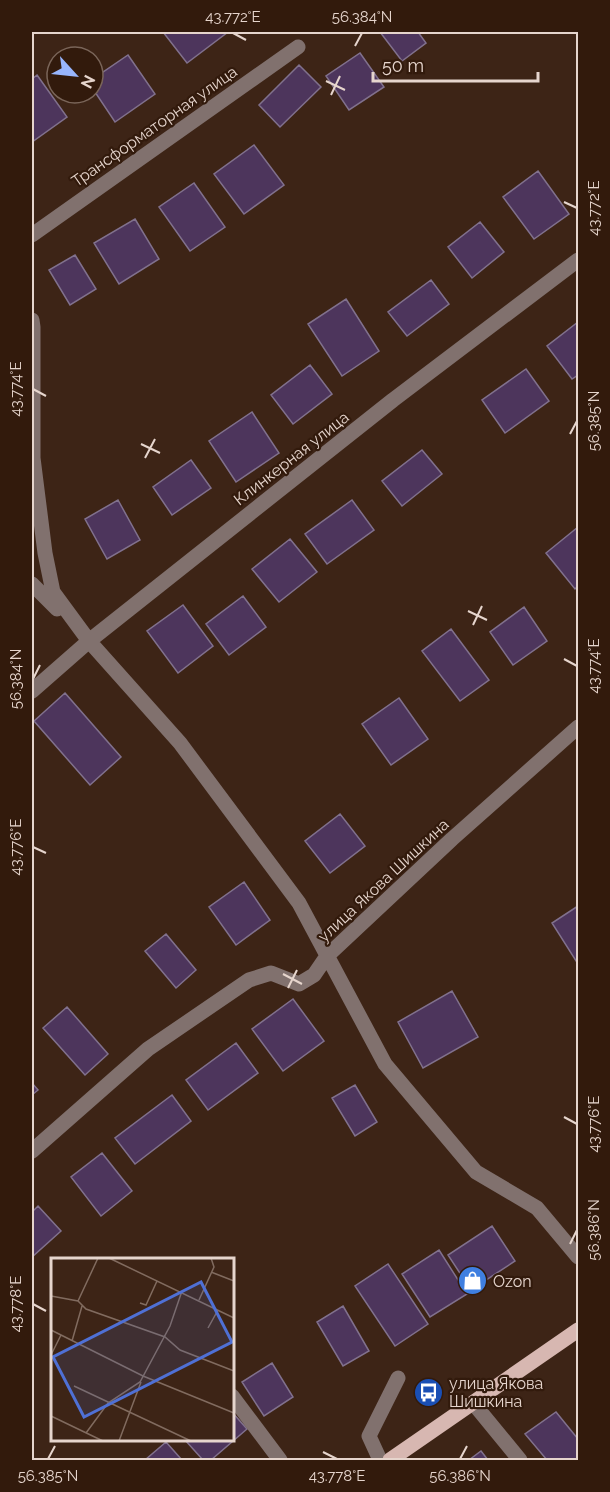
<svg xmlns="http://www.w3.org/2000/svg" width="610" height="1492" font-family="Raleway,sans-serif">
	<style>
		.building { fill: #4d355c; stroke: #81718d; stroke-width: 1.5 }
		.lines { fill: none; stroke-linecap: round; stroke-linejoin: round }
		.minor { stroke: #81716e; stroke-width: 15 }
		.major { stroke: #d7b7b1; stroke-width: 15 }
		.ticks { fill: none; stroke: #e6d5cd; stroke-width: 2 }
		.labels { text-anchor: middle; stroke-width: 4.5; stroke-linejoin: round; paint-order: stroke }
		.street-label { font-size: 16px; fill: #e6d5cd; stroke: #321a0c }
		.poi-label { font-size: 16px; fill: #e6d5cd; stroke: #321a0c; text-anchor: start }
		.inset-road { fill: none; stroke: #816b5f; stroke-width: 1.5 }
		.view { fill: #4f70d5; fill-opacity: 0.15; stroke: #4f70d5; stroke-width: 3 }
		.inset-edge { fill: none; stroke: #e6d5cd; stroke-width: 3 }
		.neatline { fill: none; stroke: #e6d5cd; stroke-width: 2 }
		.ticks-label { font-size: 15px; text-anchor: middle; fill: #e6d5cd }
	</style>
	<rect width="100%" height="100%" fill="#3d2416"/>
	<path class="building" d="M163 32H228L187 63Z
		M380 32H418L426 43 402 61Z
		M360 53 384 87 349 110 326 76Z
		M128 55 155 94 115 122 93 89V79Z
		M299 65 321 87 280 127 259 105Z
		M37 75 67 117 32 142V79Z
		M254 145 284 185 244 214 214 174Z
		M538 171 569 214 534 239 503 197Z
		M194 183 225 227 190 251 159 207Z
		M135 219 159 259 119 284 94 243Z
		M480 222 504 252 472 278 448 247Z
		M75 255 96 289 70 305 49 270Z
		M431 280 449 304 407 336 388 312Z
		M346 299 379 351 342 376 308 324Z
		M578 322V375L572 379 547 346Z
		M310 365 332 394 293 424 271 395Z
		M526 369 549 401 505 433 482 400Z
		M252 412 279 453 236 482 209 441Z
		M422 450 442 474 402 506 382 481Z
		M191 460 211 488 172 515 153 487Z
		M118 500 140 540 107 559 85 519Z
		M352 500 374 530 327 564 305 534Z
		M578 527V586L575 589 546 553Z
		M290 539 317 572 279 602 252 569Z
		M243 596 266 627 229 655 206 624Z
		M183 605 213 646 178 673 147 631Z
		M524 607 547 641 513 665 490 632Z
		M451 629 489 680 460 701 422 651Z
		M65 693 121 757 90 785 34 721Z
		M399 698 428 739 391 765 362 724Z
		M340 814 365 846 330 873 305 841Z
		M244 882 270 920 236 945 209 907Z
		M578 906V964L552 923Z
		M166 934 196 970 176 988 145 951Z
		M452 991 478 1037 423 1068 398 1022Z
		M293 999 324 1041 283 1071 252 1029Z
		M67 1007 108 1054 85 1075 43 1028Z
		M236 1043 258 1073 208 1110 186 1080Z
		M32 1083 38 1090 32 1095Z
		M355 1085 377 1122 355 1136 332 1098Z
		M172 1095 191 1121 135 1164 115 1138Z
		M102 1153 132 1191 101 1216 71 1177Z
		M38 1206 61 1231 32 1257V1212Z
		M492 1226 515 1261 471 1290 448 1255Z
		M439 1250 467 1294 430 1317 402 1274Z
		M388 1264 428 1324 395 1346 355 1286Z
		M343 1306 369 1351 343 1366 317 1322Z
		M272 1363 293 1397 264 1416 242 1382Z
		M232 1412 247 1429 211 1460H203L185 1440H232Z
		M556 1412 578 1439V1460H547L525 1434Z
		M166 1442 182 1460H145Z
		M481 1451 488 1460H469Z"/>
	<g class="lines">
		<path class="minor" d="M32 235 298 47
			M32 320 33 327V458L45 553 53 592 89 641 180 743 299 903 385 1064 476 1172 537 1208 578 1257
			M32 584 57 609
			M32 691 89 641 393 400 578 260
			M32 1151 148 1049 249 980 271 973 299 984 314 975 327 956 452 839 578 727
			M232 1396 280 1460
			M474 1404 520 1460
			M380 1460 369 1436 398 1378"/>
		<path class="major" d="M390 1460 578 1330"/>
	</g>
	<path class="ticks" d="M233 33 246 40M355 46 362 33M326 81 345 90M331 95 340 76M564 202 577 208M33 389 46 396M570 434 577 421M141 444 160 453M145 458 155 439M468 611 487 620M473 625 482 606M564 659 577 666M33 679 40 665M33 847 46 853M283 974 302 984M288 988 297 970M564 1117 577 1124M570 1244 577 1230M33 1304 46 1311M323 1452 337 1459M48 1459 55 1446M460 1459 467 1446"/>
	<defs>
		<symbol id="shop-disc" viewBox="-11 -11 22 22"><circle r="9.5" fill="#3f7fe0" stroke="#321a0c"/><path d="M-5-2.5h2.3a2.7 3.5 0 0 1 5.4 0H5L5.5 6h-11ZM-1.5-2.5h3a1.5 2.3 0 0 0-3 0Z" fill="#fff"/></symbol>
		<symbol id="bus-disc" viewBox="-11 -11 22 22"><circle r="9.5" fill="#1a4fb4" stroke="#321a0c"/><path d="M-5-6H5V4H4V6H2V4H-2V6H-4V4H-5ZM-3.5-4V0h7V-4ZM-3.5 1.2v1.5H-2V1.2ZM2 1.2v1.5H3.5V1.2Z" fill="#fff"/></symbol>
	</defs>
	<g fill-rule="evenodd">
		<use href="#shop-disc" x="456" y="1264" width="33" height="33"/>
		<use href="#bus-disc" x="412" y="1376" width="33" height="33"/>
	</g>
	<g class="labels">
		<g class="street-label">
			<text transform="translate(154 126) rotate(-35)" y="6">Трансформаторная улица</text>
			<text transform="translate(291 458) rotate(-38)" y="6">Клинкерная улица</text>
			<text transform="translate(383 880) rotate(-43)" y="6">улица Якова Шишкина</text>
		</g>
		<g class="poi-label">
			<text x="493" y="1287">Ozon</text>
			<text x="449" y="1389">улица Якова<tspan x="449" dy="18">Шишкина</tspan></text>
		</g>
	</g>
	<g transform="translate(51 1258)">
		<rect width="183" height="183" fill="#3d2416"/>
		<path class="inset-road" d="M58 0 183 60M160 14 183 23M0 38 27 43 35 51 114 79 129 92 183 113M148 42 163 9 160 0M27 43 47 0M89 45 95 47 106 23M157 70 167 52M0 72 92 118 183 155M21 83 31 48M0 97 10 77M23 128 140 183M0 158 52 183M35 175 57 145 89 124 119 68 131 33M68 183 90 124"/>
		<path class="view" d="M150 24 181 84 33 159 2 99Z"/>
		<rect width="183" height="183" class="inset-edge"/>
	</g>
	<rect width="610" height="1492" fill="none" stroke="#321a0c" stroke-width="66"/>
	<g transform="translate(75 75) rotate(117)"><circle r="28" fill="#321a0c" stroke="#7a6559" stroke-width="1.5"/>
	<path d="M0-4.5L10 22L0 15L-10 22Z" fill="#98b5fd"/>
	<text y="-9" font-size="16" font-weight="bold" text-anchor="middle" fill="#e6d5cd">N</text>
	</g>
	<path d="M373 72v9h165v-9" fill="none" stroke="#e6d5cd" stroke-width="3"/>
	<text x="382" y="72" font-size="18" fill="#e6d5cd" stroke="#321a0c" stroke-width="4.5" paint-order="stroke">50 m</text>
	<rect x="33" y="33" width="544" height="1426" class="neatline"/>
	<g class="ticks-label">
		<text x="233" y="22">43.772°E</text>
		<text x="362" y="22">56.384°N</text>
		<text transform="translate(594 208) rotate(-90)" y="5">43.772°E</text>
		<text transform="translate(16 389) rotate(-90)" y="5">43.774°E</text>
		<text transform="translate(594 421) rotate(-90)" y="5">56.385°N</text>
		<text transform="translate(594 666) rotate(-90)" y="5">43.774°E</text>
		<text transform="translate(16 679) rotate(-90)" y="5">56.384°N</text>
		<text transform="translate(16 847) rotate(-90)" y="5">43.776°E</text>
		<text transform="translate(594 1124) rotate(-90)" y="5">43.776°E</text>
		<text transform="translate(594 1230) rotate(-90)" y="5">56.386°N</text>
		<text transform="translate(16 1304) rotate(-90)" y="5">43.778°E</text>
		<text x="48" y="1481">56.385°N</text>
		<text x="337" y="1481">43.778°E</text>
		<text x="460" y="1481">56.386°N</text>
	</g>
</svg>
